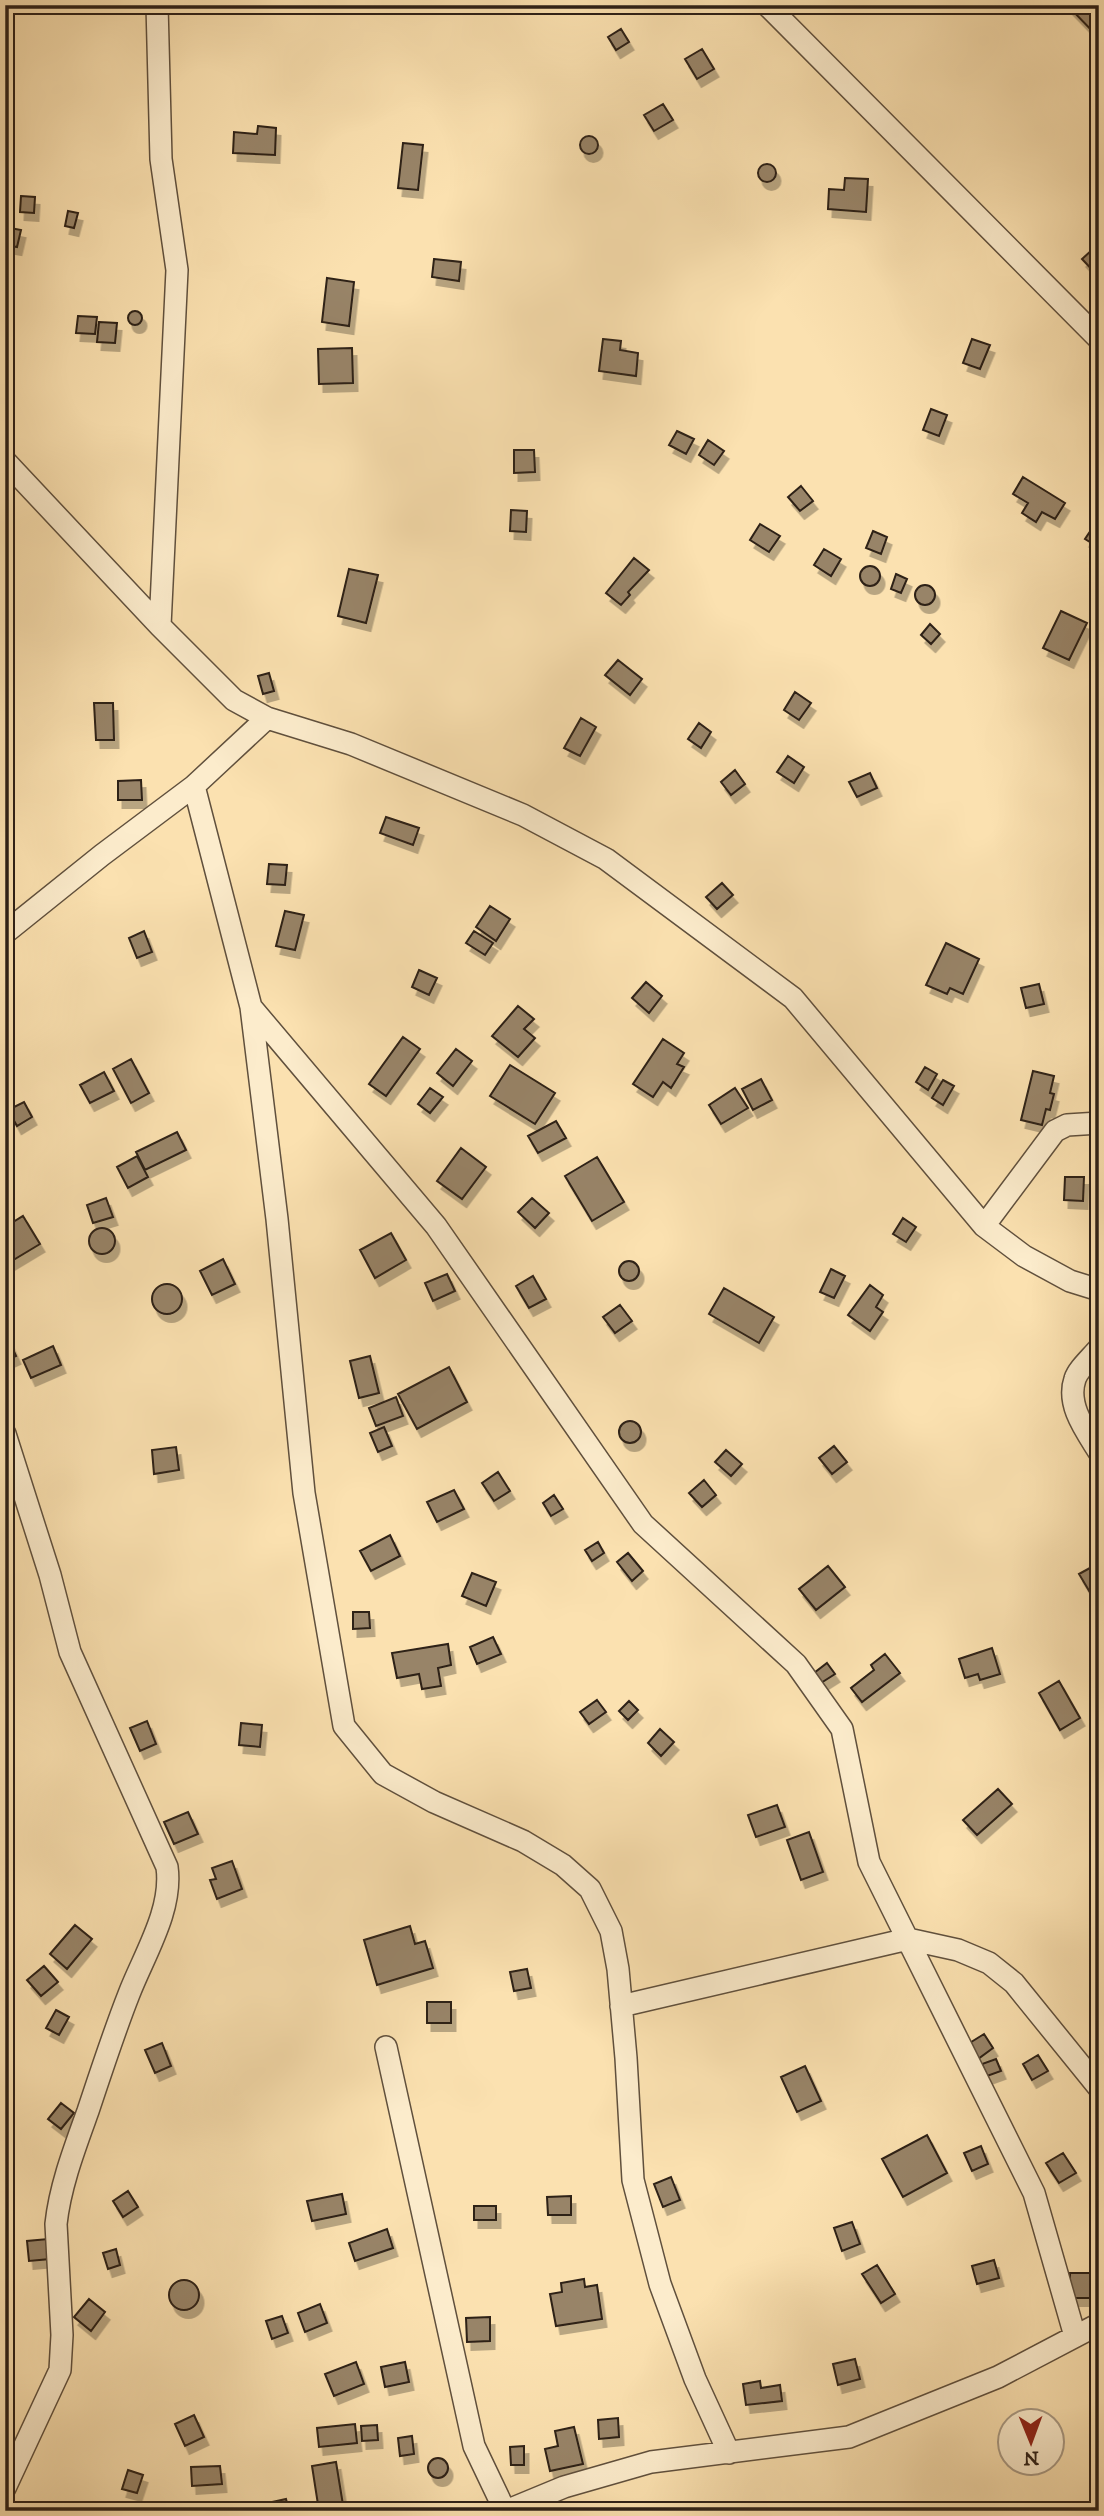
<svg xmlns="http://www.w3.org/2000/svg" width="1104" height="2516" font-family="'IM FELL DW Pica',serif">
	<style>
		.building { fill: #988467; stroke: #2d2017; stroke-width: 2; filter: url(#shadow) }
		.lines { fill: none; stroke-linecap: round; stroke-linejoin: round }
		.street-casing { stroke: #60503d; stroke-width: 24 }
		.street { stroke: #fceccc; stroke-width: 21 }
	</style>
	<defs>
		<filter id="shadow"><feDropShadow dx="4.5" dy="8" stdDeviation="0" flood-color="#0004"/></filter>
	</defs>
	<rect width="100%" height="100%" fill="#fbe1b0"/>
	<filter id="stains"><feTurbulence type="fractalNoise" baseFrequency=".00286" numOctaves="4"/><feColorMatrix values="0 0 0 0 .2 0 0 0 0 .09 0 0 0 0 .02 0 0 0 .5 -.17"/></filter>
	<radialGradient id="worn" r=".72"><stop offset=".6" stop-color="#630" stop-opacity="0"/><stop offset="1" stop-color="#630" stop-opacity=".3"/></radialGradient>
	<path class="building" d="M1067 5H1099V38Z
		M621 29 629 42 616 50 608 37Z
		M702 49 714 69 697 79 685 59Z
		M663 104 673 120 654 131 644 115Z
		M258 126 276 128 275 155 233 153 234 132 257 134Z
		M580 145a9 9 0 1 1 18 0a9 9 0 1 1-18 0Z
		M403 143 423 145 418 190 398 188Z
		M758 173a9 9 0 1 1 18 0a9 9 0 1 1-18 0Z
		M845 178 868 179 866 212 828 209 829 189 844 190Z
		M21 196 35 197 34 213 20 212Z
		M68 211 78 213 74 228 65 226Z
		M5 227 21 230 17 247 5 245Z
		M1092 250 1099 257 1098 276 1082 259Z
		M434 259 461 262 459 281 432 277Z
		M327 278 354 282 349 326 322 322Z
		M128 318a7 7 0 1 1 14 0a7 7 0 1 1-14 0Z
		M78 316 97 317 95 334 76 333Z
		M99 322 117 323 115 343 97 342Z
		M603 339 621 341 620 350 638 353 636 376 599 371Z
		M972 339 990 345 980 369 963 363Z
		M352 348 353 383 319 384 318 349Z
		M931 409 947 415 939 436 923 430Z
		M677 431 694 439 686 454 669 445Z
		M708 440 724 451 714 465 699 455Z
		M514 450H534L535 472 514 473Z
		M1023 477 1065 503 1055 519 1042 512 1036 522 1022 513 1028 503 1013 494Z
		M801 486 813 501 800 511 788 497Z
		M511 510 527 511 526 532 510 531Z
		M760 524 780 536 769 552 750 540Z
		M1095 524 1099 526 1098 547 1085 539Z
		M873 531 887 537 881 554 866 548Z
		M824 549 841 559 831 576 814 565Z
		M634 558 649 570 628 592 630 595 621 605 606 593Z
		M860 576a10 10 0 1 1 20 0a10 10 0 1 1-20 0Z
		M349 569 378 575 366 623 338 616Z
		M896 574 907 579 901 593 891 589Z
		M915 595a10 10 0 1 1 20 0a10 10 0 1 1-20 0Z
		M1061 611 1087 623 1069 660 1043 648Z
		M930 624 940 634 931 644 921 635Z
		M618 660 642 679 630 695 605 675Z
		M269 673 274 691 263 694 258 676Z
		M795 692 811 703 799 720 784 710Z
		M94 703H113L114 740H96Z
		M581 718 596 727 580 756 564 748Z
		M699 723 711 732 701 748 688 739Z
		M788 756 804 767 794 783 777 772Z
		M735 770 745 784 731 795 721 782Z
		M870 773 877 788 857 797 849 782Z
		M141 780 142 800H118V781Z
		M386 817 419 828 413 845 380 833Z
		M269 864 287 865 285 885 267 884Z
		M722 883 733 895 717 909 706 897Z
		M490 906 510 919 496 941 476 927Z
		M285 911 304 915 295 950 276 946Z
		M144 931 152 952 137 958 129 938Z
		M474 931 493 943 485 955 466 943Z
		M946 943 979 959 963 994 950 988 947 994 926 985Z
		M419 970 437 978 429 995 412 987Z
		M646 982 662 996 649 1013 632 998Z
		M1039 984 1044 1004 1026 1008 1021 988Z
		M518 1006 534 1019 524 1029 535 1038 518 1057 492 1036Z
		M403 1037 420 1049 386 1096 369 1084Z
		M663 1039 684 1053 677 1064 684 1067 671 1088 663 1082 653 1097 633 1084Z
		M456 1049 472 1061 453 1086 437 1073Z
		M131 1059 149 1093 131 1103 113 1069Z
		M510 1065 555 1093 535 1124 490 1096Z
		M925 1067 937 1074 928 1090 916 1082Z
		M1033 1071 1054 1076 1050 1093 1054 1094 1050 1110 1046 1109 1042 1125 1021 1120Z
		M104 1072 114 1091 90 1103 80 1085Z
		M761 1079 772 1100 753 1110 742 1089Z
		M943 1080 954 1086 943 1105 932 1098Z
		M430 1088 443 1097 430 1113 418 1104Z
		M735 1088 748 1108 721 1124 709 1105Z
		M24 1102 32 1117 17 1126 8 1110Z
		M556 1121 566 1138 538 1153 528 1136Z
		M177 1132 186 1150 145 1170 136 1152Z
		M461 1148 486 1167 462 1199 437 1181Z
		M137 1156 148 1177 128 1188 117 1167Z
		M597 1157 624 1202 592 1221 565 1176Z
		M1065 1177H1084L1083 1201 1064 1200Z
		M106 1198 113 1217 93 1223 87 1205Z
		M532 1198 549 1213 535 1228 518 1212Z
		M23 1216 40 1244 5 1265V1227Z
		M903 1218 916 1227 906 1242 893 1234Z
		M89 1241a13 13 0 1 1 26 0a13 13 0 1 1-26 0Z
		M391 1233 406 1260 375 1278 360 1250Z
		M223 1259 235 1284 212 1295 200 1271Z
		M619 1271a10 10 0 1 1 20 0a10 10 0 1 1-20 0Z
		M831 1269 845 1276 834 1298 820 1292Z
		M447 1274 455 1291 433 1301 425 1283Z
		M533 1276 546 1299 529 1308 516 1286Z
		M152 1299a15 15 0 1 1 30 0a15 15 0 1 1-30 0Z
		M870 1285 883 1295 876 1307 883 1312 870 1331 848 1315Z
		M724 1288 774 1317 759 1343 709 1314Z
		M620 1305 632 1321 615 1333 603 1317Z
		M5 1336H7L16 1356 5 1361Z
		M53 1346 61 1365 31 1378 23 1360Z
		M370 1356 379 1393 359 1398 350 1361Z
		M449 1367 467 1402 417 1429 398 1394Z
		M396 1397 403 1416 376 1426 369 1408Z
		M619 1432a11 11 0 1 1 22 0a11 11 0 1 1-22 0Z
		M384 1427 392 1446 378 1452 370 1433Z
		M834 1446 847 1462 832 1474 819 1458Z
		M176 1447 179 1470 154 1474 152 1450Z
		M726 1450 742 1464 731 1476 715 1462Z
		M498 1472 510 1491 494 1501 482 1483Z
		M704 1480 716 1495 702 1507 689 1493Z
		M454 1490 464 1509 437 1522 427 1502Z
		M554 1495 563 1509 551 1516 543 1503Z
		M390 1535 400 1556 371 1571 360 1551Z
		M598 1542 604 1553 592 1561 585 1550Z
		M628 1553 643 1571 632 1581 617 1562Z
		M1099 1563V1589L1091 1594 1079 1574Z
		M828 1566 845 1587 816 1610 799 1589Z
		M472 1573 496 1582 486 1606 462 1596Z
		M353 1612H369L370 1628 353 1629Z
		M493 1637 501 1654 477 1664 470 1647Z
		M448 1644 451 1665 438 1668 441 1686 422 1689 419 1674 397 1678 392 1653Z
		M992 1648 1000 1674 980 1680 978 1674 965 1678 959 1659Z
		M885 1654 900 1673 862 1702 851 1688 874 1670 871 1665Z
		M827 1663 835 1674 821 1683 814 1673Z
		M1059 1681 1080 1718 1060 1730 1039 1693Z
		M597 1700 606 1712 589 1724 580 1712Z
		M629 1701 638 1710 628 1720 619 1711Z
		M147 1721 156 1744 140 1751 130 1728Z
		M241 1723 262 1725 260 1747 239 1745Z
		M660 1729 674 1742 661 1756 648 1743Z
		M998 1789 1012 1804 977 1835 963 1820Z
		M777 1805 785 1827 756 1837 748 1815Z
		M188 1812 198 1834 174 1844 164 1822Z
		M809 1832 823 1872 801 1880 787 1840Z
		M232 1861 242 1889 217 1899 210 1880 216 1879 212 1868Z
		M75 1925 92 1939 67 1969 50 1954Z
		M410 1926 415 1944 425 1941 433 1968 377 1985 364 1940Z
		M44 1966 58 1982 41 1996 27 1980Z
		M527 1969 531 1988 514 1991 510 1972Z
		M427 2002H451V2023H427Z
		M56 2010 69 2017 59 2035 46 2028Z
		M984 2034 993 2048 978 2059 968 2044Z
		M162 2043 171 2066 155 2073 145 2050Z
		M1038 2055 1048 2071 1032 2080 1023 2064Z
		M996 2059 1001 2071 987 2076 982 2064Z
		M805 2066 821 2101 797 2112 781 2077Z
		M61 2103 74 2113 61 2129 48 2119Z
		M927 2135 947 2173 903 2197 882 2159Z
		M981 2146 988 2164 972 2171 964 2153Z
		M1063 2153 1076 2173 1059 2183 1046 2163Z
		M671 2177 680 2200 663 2207 654 2184Z
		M128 2191 138 2207 123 2217 113 2201Z
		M342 2194 346 2214 312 2221 307 2201Z
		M571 2196V2215H548L547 2197Z
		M474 2206H496V2220H474Z
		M852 2222 860 2244 842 2251 834 2228Z
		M387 2229 393 2248 355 2261 349 2243Z
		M48 2239 50 2259 29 2261 27 2241Z
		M116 2249 120 2265 108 2269 103 2253Z
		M994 2260 999 2278 977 2284 972 2266Z
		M877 2265 895 2294 881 2303 862 2274Z
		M1070 2273H1093V2298H1070Z
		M584 2279 585 2287 597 2285 602 2319 556 2326 550 2294 562 2292 561 2283Z
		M169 2295a15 15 0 1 1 30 0a15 15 0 1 1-30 0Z
		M89 2299 105 2312 91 2331 74 2317Z
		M320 2304 327 2323 305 2332 298 2313Z
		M282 2316 288 2333 272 2339 266 2321Z
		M490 2317V2341L467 2342 466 2318Z
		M855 2359 860 2379 838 2385 833 2364Z
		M356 2362 364 2384 334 2396 325 2374Z
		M405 2362 409 2382 385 2387 381 2367Z
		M760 2381 761 2388 780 2385 782 2401 746 2405 743 2384Z
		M194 2415 204 2437 185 2446 175 2424Z
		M618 2418 619 2437 599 2439 598 2420Z
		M355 2424 357 2443 319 2447 317 2428Z
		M377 2425 378 2440 362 2441 361 2426Z
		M574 2427 583 2464 550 2471 545 2449 558 2446 555 2431Z
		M412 2436 414 2454 400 2456 398 2438Z
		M524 2446V2465H511L510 2447Z
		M428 2468a10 10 0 1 1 20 0a10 10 0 1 1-20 0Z
		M336 2462 344 2511H319L312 2466Z
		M220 2466 222 2484 192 2486 191 2467Z
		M128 2470 143 2475 137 2493 122 2489Z
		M286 2499 289 2511H274L272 2502Z"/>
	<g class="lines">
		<defs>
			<path id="street" d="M157 5 161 159 177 270 160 626
				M767 5 1099 339
				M5 461 160 626 234 700 267 718 351 744 523 815 606 859 793 998 984 1226 1024 1256 1070 1281 1099 1290
				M194 786 251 1007 277 1219 304 1493 344 1726 383 1774 434 1802 523 1841 563 1865 590 1889 611 1931 618 1969 626 2058 633 2180 660 2284 695 2379 729 2453
				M5 933 102 855 194 786 267 718
				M251 1007 436 1226 643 1524 796 1664 842 1729 869 1862 1034 2193 1075 2336
				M984 1226 1055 1131 1067 1125 1099 1123
				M1099 1348C1092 1357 1078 1369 1075 1379 1066 1405 1086 1431 1099 1452
				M5 1434 50 1575 70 1652 167 1867C173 1910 144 1955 129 1994 114 2032 101 2072 88 2111 75 2147 60 2186 56 2224L62 2335 60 2370 5 2488
				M621 2006 908 1939 958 1950 989 1963 1014 1983 1099 2088
				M386 2047 474 2446 505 2511
				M506 2511 564 2487 651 2462 849 2437 998 2377 1099 2324"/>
		</defs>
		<use href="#street" class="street-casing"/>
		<use href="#street" class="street"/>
	</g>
	<rect width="1104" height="2516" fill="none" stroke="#fbe1b0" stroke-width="28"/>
	<rect x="7" y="7" width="1090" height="2502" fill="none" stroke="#2d2017" stroke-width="3.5"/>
	<rect x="14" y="14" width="1076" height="2488" fill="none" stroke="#2d2017" stroke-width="2"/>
	<g transform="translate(1031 2442) rotate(179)"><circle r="33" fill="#fceccc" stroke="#a99a84" stroke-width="2"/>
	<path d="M0-5L12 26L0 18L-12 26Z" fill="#8f2418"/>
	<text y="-10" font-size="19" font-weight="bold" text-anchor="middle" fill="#2d2017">N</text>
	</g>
	<rect width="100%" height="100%" filter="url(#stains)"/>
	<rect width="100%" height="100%" fill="url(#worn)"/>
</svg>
